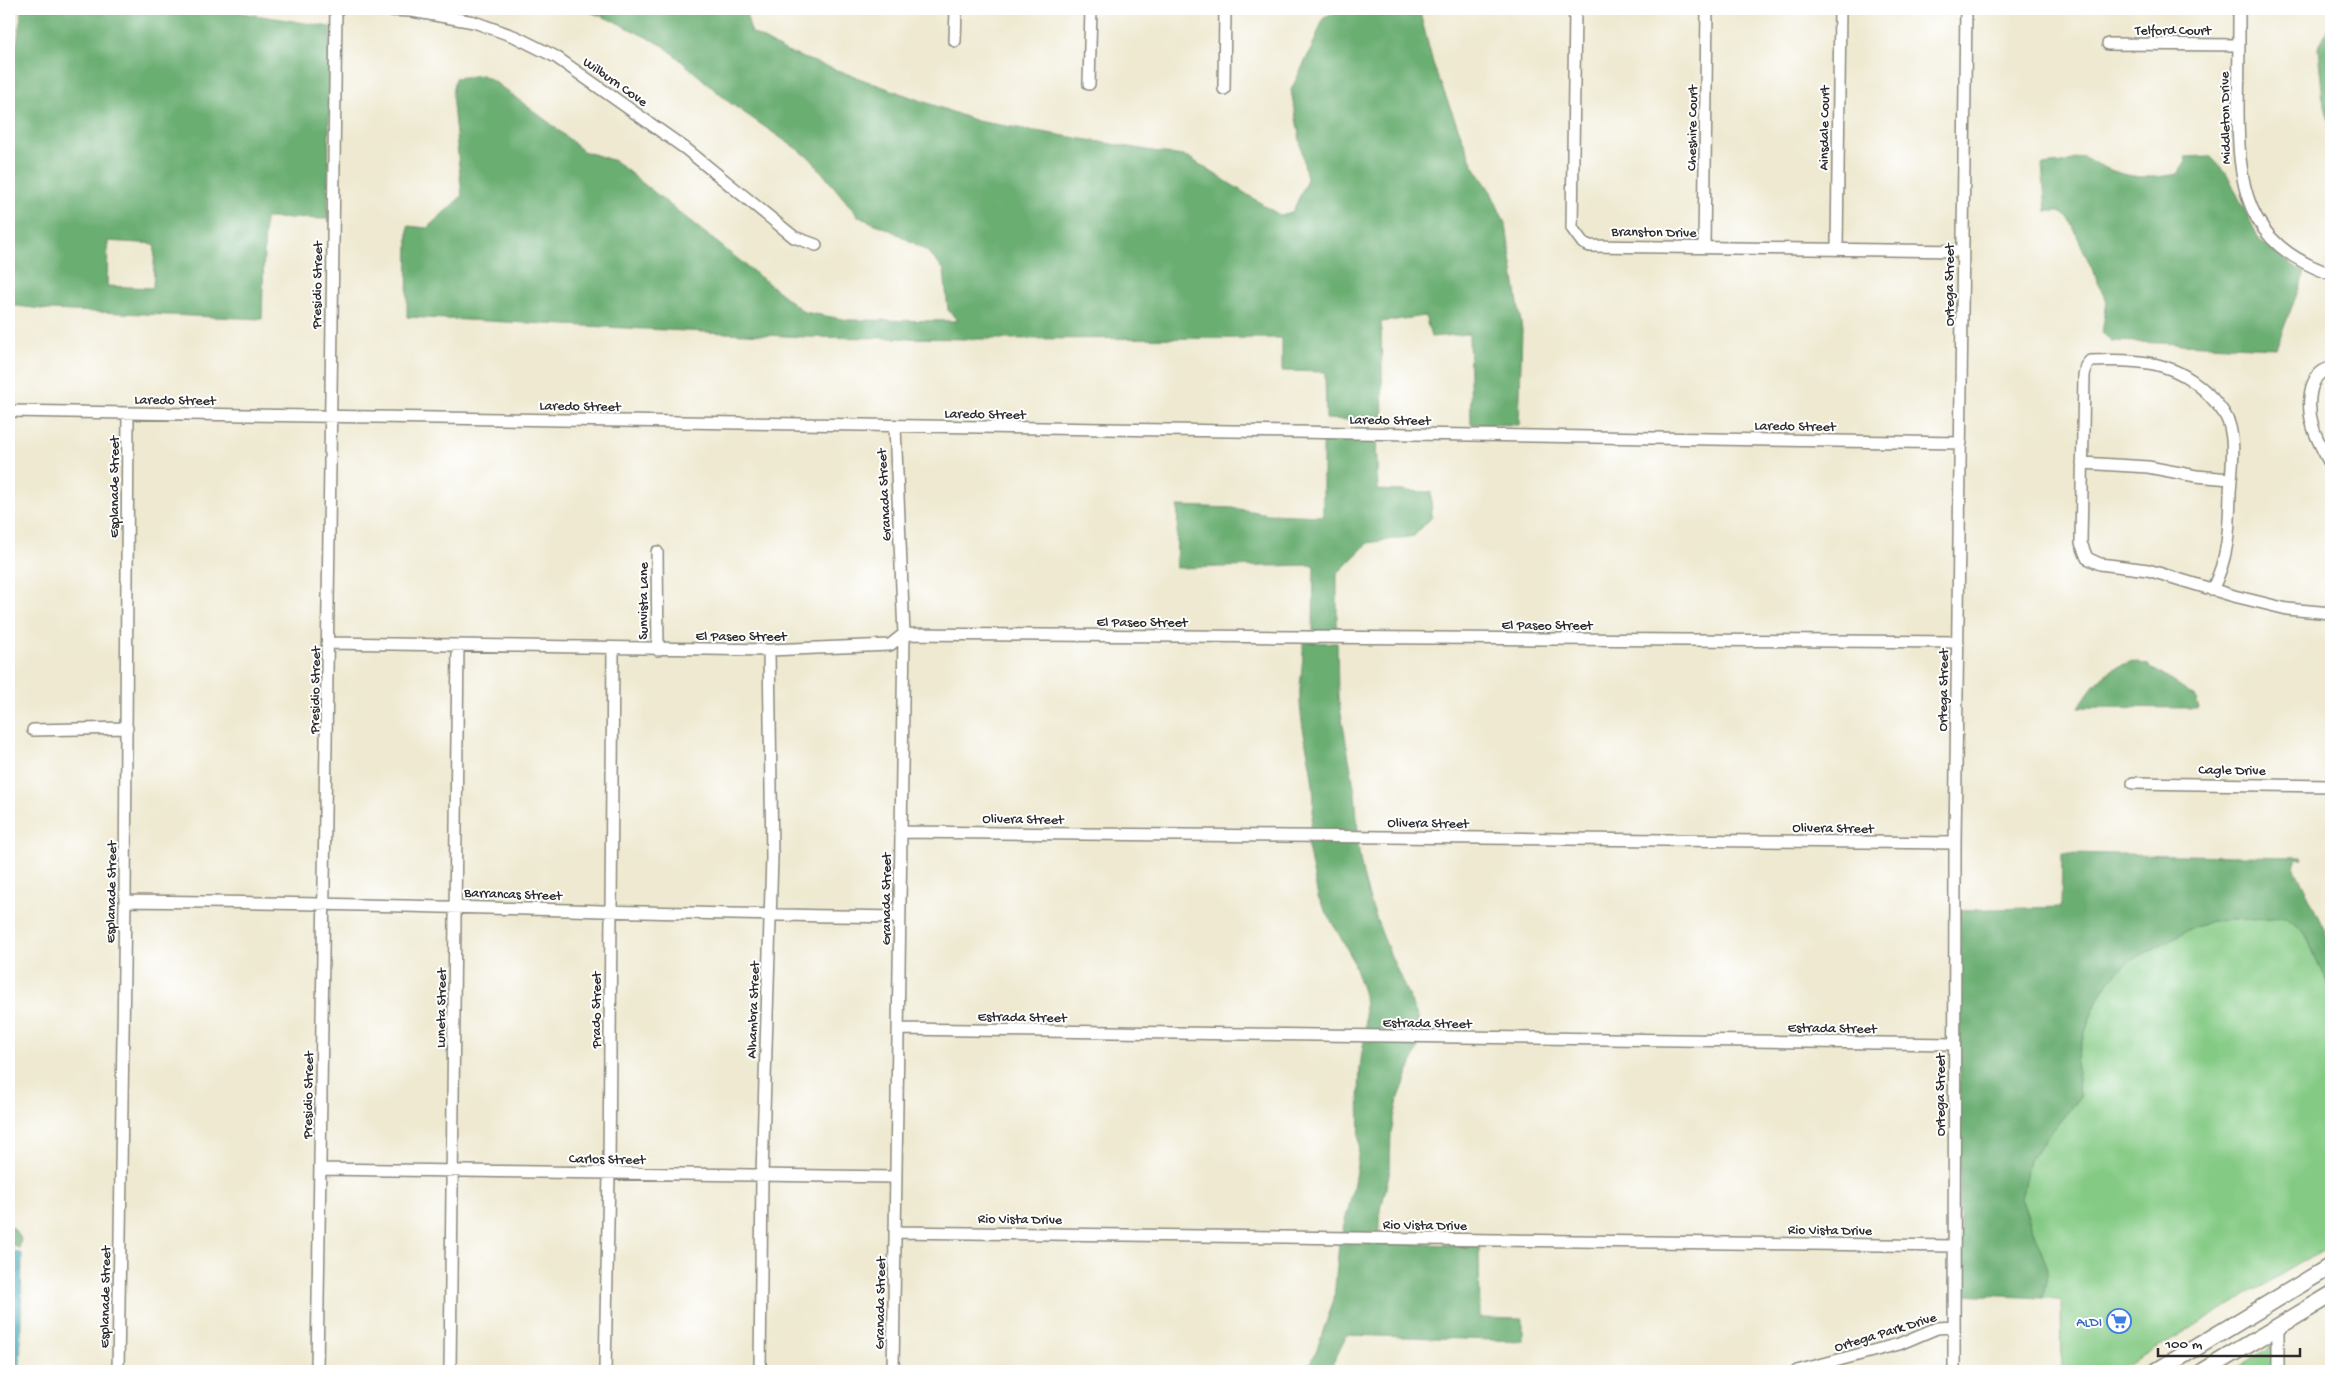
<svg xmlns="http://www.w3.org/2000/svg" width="2340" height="1380" font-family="'Gochi Hand',sans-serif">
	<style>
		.green { fill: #84ca84; stroke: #587a58 }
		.forest { fill: #6bae72; stroke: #4b6c4e; fill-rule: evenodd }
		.water { fill: #3baab9; stroke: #336a72 }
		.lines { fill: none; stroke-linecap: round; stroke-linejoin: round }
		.minor-casing { stroke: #8c8a7e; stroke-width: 14 }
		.highway-casing { stroke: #8c8a7e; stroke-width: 19 }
		.minor { stroke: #fff; stroke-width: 11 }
		.highway { stroke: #fff; stroke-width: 16 }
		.labels { text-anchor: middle; stroke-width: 4; stroke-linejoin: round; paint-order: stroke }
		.street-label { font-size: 14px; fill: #2b2b2b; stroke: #fff }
		.shop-label { font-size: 14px; fill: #366cbe; stroke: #fff; text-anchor: end }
	</style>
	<rect width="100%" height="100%" fill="#fff"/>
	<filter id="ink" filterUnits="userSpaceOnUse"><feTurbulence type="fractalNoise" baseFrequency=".02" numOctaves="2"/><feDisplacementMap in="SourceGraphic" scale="10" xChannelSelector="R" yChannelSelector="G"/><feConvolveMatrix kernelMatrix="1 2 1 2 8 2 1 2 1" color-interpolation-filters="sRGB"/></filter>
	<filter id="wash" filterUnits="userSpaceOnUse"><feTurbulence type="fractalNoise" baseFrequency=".0096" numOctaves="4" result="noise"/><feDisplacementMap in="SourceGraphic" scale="20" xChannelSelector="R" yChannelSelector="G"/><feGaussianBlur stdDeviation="1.12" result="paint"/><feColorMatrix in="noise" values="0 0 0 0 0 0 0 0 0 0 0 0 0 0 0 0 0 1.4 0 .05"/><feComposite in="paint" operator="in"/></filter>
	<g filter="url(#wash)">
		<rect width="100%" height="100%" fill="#eee9d0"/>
		<path class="green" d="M2286 917 2305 933 2331 993V1245L2118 1371H2062L2061 1299 2043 1298 2048 1269 2021 1199 2029 1160 2080 1096 2076 1062 2087 1025 2102 990 2123 965 2190 929 2211 921Z
			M2273 1346V1371H2232Z"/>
		<path class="forest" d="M22 9H218L330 27 328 219 265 218 262 319 50 310 9 305V96ZM108 241 155 244 153 288 107 286Z
			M582 9H745L751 32 787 52 977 121 1188 157 1281 216 1293 211 1307 180 1291 90 1313 45 1324 17 1344 9H1419L1434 67 1473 165 1491 192 1506 225 1522 330 1519 425 1471 424 1469 334 1431 337 1425 316 1381 322 1383 421 1326 419 1325 372 1282 371V338L976 339 805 337 407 317 408 226 427 228 462 196 452 94 455 78 482 75 496 83 551 124 583 151 615 161 804 312 848 320 958 321 948 310 944 270 926 250 892 231 859 217 810 158 730 103 664 46 614 21Z
			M2331 21V127L2323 99 2318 49Z
			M2083 156C2116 176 2139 181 2178 174L2186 161 2185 157 2210 156 2227 174 2261 243 2305 273 2276 348 2112 341 2102 333 2107 302 2070 220 2059 211H2046L2042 165 2063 163Z
			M1323 439H1376L1378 490 1431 492 1432 517 1414 536 1368 543 1337 574V632L1313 631 1314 565 1176 568 1178 506 1233 508 1268 514 1323 516Z
			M1303 642 1337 643 1338 697 1355 792 1358 831H1309C1323 788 1301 743 1300 700 1299 681 1304 662 1303 642Z
			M2133 661 2148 665 2196 698 2199 708 2079 707C2095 681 2104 671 2133 661Z
			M1307 842H1358C1362 899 1396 966 1418 1018L1419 1031 1366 1030 1364 995 1351 956 1318 897Z
			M2062 853 2302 857 2303 859H2297L2294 866 2331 944V993L2305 933 2286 917 2211 921 2190 929 2123 965 2102 990 2087 1025 2076 1062 2080 1096 2029 1160 2021 1199 2048 1269 2043 1298 1960 1294V910L2061 907Z
			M1364 1041 1419 1042V1045L1398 1100 1391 1132 1390 1170 1380 1214V1233L1342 1232C1350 1204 1357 1174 1359 1145 1361 1108 1356 1079 1364 1041Z
			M9 1226H12L21 1239 19 1248 9 1244Z
			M1339 1243 1479 1245 1480 1318 1523 1319V1341L1347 1335 1329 1371H1307L1316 1352 1334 1299Z"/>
		<path class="water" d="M9 1249 22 1254 20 1371H9Z"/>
	</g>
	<g filter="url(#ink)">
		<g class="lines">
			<defs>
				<path id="minor" d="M369 9 412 11 474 22 516 37 556 57 686 149 794 237 816 245
					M1575 9 1572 228 1583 243 1590 246 1963 251
					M2239 9C2239 40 2239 72 2238 104 2238 185 2244 244 2331 274
					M955 41 956 9
					M2108 44 2239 45
					M1089 84 1091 9
					M1224 89 1225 9
					M1704 247 1707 9
					M1837 248 1840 9
					M2331 368C2307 373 2307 407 2313 427 2317 441 2325 453 2331 466
					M9 411 1961 443
					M2082 463 2148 467 2196 476 2230 479
					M657 552 658 650
					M2212 590C2229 556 2229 530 2230 493 2231 474 2235 451 2231 432 2229 417 2220 407 2210 396 2176 360 2137 359 2090 361L2086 366 2084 375 2081 543 2087 558 2100 564 2148 570 2234 596 2287 609 2331 613
					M330 643 769 650 890 645 904 634 1958 642
					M33 730 127 728
					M2133 783 2331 786
					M900 832 1955 843
					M125 901C384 903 642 914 900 917
					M899 1029 1954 1044
					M320 1169 894 1177
					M896 1232 1953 1246
					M2278 1327V1371
					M118 1371 125 901 128 413
					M317 1371C325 917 330 463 336 9
					M450 1371 458 646
					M605 1371 609 1173 613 649
					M760 1371 762 1175 772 857 769 650
					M893 1371 904 634 895 427
					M1797 1371 1899 1344 1937 1328 1953 1327
					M1954 1371 1955 843 1966 9"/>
				<path id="highway" d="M2157 1371 2331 1266
					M2204 1371 2331 1295"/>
			</defs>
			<use href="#minor" class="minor-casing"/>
			<use href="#highway" class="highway-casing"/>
			<use href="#minor" class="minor"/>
			<use href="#highway" class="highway"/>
		</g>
	</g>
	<defs>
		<symbol id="supermarket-ring" viewBox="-11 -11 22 22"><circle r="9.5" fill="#fff" stroke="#3f7fe0" stroke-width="1.5"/><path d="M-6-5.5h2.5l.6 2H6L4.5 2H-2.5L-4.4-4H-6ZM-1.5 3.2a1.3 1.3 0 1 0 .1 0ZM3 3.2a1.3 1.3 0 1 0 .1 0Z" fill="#3f7fe0"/></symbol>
	</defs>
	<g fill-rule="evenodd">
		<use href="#supermarket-ring" x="2105" y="1307" width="28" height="28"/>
	</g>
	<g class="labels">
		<g class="street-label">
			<text x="2173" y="34">Telford Court</text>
			<text transform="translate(616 81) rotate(35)" y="5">Wilburn Cove</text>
			<text transform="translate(2224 118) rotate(-91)" y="5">Middleton Drive</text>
			<text transform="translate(1691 128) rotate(-89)" y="5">Cheshire Court</text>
			<text transform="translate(1823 128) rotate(-89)" y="5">Ainsdale Court</text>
			<text transform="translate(1654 231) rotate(1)" y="5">Branston Drive</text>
			<text transform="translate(316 285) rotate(-89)" y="5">Presidio Street</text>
			<text transform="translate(1948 285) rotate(-90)" y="5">Ortega Street</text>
			<text transform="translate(175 399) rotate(1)" y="5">Laredo Street</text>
			<text transform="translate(580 405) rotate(1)" y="5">Laredo Street</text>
			<text transform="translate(985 413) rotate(1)" y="5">Laredo Street</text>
			<text transform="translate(1390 419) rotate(1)" y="5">Laredo Street</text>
			<text transform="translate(1795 425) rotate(1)" y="5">Laredo Street</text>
			<text transform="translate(113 487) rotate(-90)" y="5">Esplanade Street</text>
			<text transform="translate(883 495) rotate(-93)" y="5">Granada Street</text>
			<text transform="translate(642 601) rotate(-90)" y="5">Sunvista Lane</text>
			<text x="1142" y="626">El Paseo Street</text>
			<text x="1547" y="629">El Paseo Street</text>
			<text x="741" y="640">El Paseo Street</text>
			<text transform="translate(314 690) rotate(-89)" y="5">Presidio Street</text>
			<text transform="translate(1942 690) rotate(-89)" y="5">Ortega Street</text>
			<text transform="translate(2232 769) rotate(1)" y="5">Cagle Drive</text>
			<text transform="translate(1023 818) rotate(1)" y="5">Olivera Street</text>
			<text transform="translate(1428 822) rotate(1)" y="5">Olivera Street</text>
			<text transform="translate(1833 827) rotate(1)" y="5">Olivera Street</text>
			<text transform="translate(110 892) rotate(-89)" y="5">Esplanade Street</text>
			<text transform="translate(513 893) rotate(2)" y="5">Barrancas Street</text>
			<text transform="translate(885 899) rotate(-90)" y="5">Granada Street</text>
			<text transform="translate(440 1008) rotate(-89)" y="5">Luneta Street</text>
			<text transform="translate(595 1010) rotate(-90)" y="5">Prado Street</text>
			<text transform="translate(752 1010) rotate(-88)" y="5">Alhambra Street</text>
			<text transform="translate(1022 1016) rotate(1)" y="5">Estrada Street</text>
			<text transform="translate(1427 1022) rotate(1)" y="5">Estrada Street</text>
			<text transform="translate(1832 1027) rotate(1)" y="5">Estrada Street</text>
			<text transform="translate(307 1095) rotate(-89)" y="5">Presidio Street</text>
			<text transform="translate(1939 1095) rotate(-90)" y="5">Ortega Street</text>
			<text transform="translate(607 1158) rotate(1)" y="5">Carlos Street</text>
			<text transform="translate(1020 1218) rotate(1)" y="5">Rio Vista Drive</text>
			<text transform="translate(1425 1224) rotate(1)" y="5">Rio Vista Drive</text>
			<text transform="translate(1830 1229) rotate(1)" y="5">Rio Vista Drive</text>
			<text transform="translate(104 1297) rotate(-89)" y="5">Esplanade Street</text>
			<text transform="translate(879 1303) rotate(-89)" y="5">Granada Street</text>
			<text transform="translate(1885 1331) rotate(-17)" y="5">Ortega Park Drive</text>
		</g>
		<g class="shop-label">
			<text x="2102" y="1326">ALDI</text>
		</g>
	</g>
	<rect width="2340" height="1380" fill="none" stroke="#fff" stroke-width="30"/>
	<path d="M2158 1348v8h142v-8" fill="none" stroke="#2b2b2b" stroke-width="2.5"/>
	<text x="2165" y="1348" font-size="15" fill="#2b2b2b" stroke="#ffffff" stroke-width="4" paint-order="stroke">100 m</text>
</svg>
